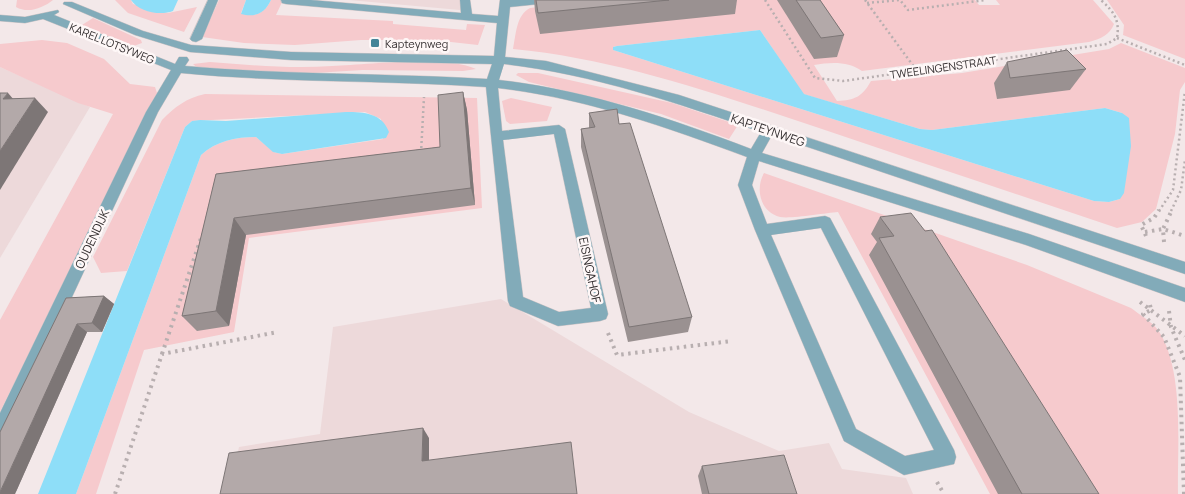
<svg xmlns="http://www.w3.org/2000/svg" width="1185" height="494" font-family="Manrope,sans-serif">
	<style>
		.built { fill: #edd9da }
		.green { fill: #f6cacd; fill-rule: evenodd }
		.water { fill: #8edef8 }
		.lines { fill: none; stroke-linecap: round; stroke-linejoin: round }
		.minor-casing { stroke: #d0c6c7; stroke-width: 1 }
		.path-far1 { stroke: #b8afb0; stroke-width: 2.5; stroke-dasharray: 2 3; stroke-linecap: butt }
		.path { stroke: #b8afb0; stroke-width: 4; stroke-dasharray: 2.5 4.5; stroke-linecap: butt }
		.minor { fill: #82abb9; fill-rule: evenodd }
		.wall { fill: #9a9191 }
		.shaded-wall { fill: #7d7676 }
		.building { fill: #b3a9a9; stroke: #7d7676 }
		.poi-dot { fill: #448498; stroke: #fef7f7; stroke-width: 2 }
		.labels { text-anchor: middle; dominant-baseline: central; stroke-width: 5; stroke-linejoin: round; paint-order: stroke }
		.far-street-label { font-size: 11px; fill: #322d2e; stroke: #fef7f7 }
		.far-poi-label { font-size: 11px; fill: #322d2e; stroke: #fef7f7; text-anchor: start }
		.street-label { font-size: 12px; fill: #322d2e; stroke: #fef7f7 }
	</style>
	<rect width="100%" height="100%" fill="#f3e8e9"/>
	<!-- built -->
	<g class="built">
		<polygon points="349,0 470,0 471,11"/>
		<polygon points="0,67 90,107 0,258"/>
		<polygon points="501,299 689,412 779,451 829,443 842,469 906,478 913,494 229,494 239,447 320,434 333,327"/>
	</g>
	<!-- green -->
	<g class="green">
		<path d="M17 0H53C43 8 28 14 16 7Z"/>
		<polygon points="115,0 131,0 133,4 168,13 197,7 184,32 128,13"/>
		<path d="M219 0H246L241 13C254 18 265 13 271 0H283L276 15 393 21V24L466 30 467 24 485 25 478 45 433 40H361L295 45 244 43 202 37Z"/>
		<path d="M598 0H975L979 5H1000L996 0H1093L1114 24C1110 35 1100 39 1089 42L862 71C848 61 831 62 814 65L837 101C855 100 862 97 871 81L962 73 1109 49 1121 43 1185 68V82L1180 90 1175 134 1156 209 1142 222 1117 228C1017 194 916 161 816 127 716 94 618 59 513 49 516 35 516 15 530 8ZM760 30 803 94 920 129 932 130 1105 108 1122 113 1120 199 1109 202 1094 201 613 50V47L617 46Z"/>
		<polygon points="1107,0 1185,0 1185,59 1123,35 1124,25"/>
		<polygon points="93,18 141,40 142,43 131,47 82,25"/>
		<polygon points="42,40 67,43 104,59 130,84 155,87 158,96 0,412 0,320 113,114 78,103 0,67 0,44"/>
		<path d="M210 62C250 65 292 69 332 66 368 65 444 55 476 69L463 71 363 70 297 74 201 71 193 64Z"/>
		<polygon points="518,73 538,73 672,103 738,125 729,139 661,114 529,82 516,75"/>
		<path d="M205 94 477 98 482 208 249 238 234 332 144 350 96 494H76L201 155C216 141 236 137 256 137L274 152 282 154 383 139 381 119 365 112 192 121 185 127 127 271 101 273 93 257 162 120C175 107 186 98 205 94Z"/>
		<polygon points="511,98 552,107 547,121 510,124 506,121 502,101"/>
		<path d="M764 173 1027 265 1131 308C1140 315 1151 321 1158 330 1185 370 1177 447 1178 494H990L838 212C825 213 791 219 780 217 760 212 755 189 764 173Z"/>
	</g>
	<!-- water -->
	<g class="water">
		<path d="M131 0H178L173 11C160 16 139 12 131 0Z"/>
		<path d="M246 0H271C265 13 255 18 241 14Z"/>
		<polygon points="760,30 804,94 920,129 932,130 1105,108 1122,113 1129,118 1131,146 1124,193 1120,199 1109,202 1094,201 613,50 613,47 617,46"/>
		<path d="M346 112C364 112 382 113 389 132L386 138 282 154 273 152 256 137C236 137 216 141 201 155L76 494H38L185 127 192 121 200 120 226 121Z"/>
	</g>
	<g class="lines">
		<!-- minor casing -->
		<g class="minor-casing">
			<g id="minor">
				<polygon points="208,0 218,0 202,39 196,42 192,41 190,39"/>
				<path d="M281 0H311L461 13 460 0H470L472 14 498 16 500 0H554L549 3 510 7 505 57 546 61 679 95 1185 262V274L772 135 762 153 1029 234 1185 288V302L1026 245 759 161 752 185 767 224 825 216 830 218 954 450 956 457 954 464 904 475 844 441 755 230 738 185 747 157C666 127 585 98 498 88L502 131 559 125 565 129 608 314 606 319 600 321 558 326 510 306 508 301 486 87C384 80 283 83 181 73L158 112 6 439 0 442V413L146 112 171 70 43 19 25 23 0 21V15L25 17 58 10 59 12 54 15 175 64 179 57H187L189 60 185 66C286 75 387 73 487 79L492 64 291 60 190 52 135 35 63 4 64 2H72L143 31 191 45 291 52 494 56 497 23 286 4 282 3ZM504 64C592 74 677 103 761 132L751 149C669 118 586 90 499 80ZM554 134 591 308 559 312 523 297 503 140ZM821 228 934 450 905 456 856 429 771 235Z"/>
			</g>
		</g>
		<!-- path-far1 -->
		<g class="path-far1">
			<path d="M765 0 815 78 843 81 1107 44 1117 38C1120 20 1114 12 1101 0"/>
			<polyline points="865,0 917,71"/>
			<polyline points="867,3 900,0 908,10 986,0"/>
			<polyline points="1117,38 1185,65"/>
			<polyline points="421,153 424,97"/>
			<polyline points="1159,211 1173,190 1185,91"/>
			<polyline points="1171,211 1181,190 1185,160"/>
		</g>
		<!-- path -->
		<g class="path">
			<polyline points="1145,232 1163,229 1185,236"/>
			<polyline points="1146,236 1141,225 1154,218 1159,210"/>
			<polyline points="1164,242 1163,229 1172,210"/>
			<polyline points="1140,302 1185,336"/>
			<polyline points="1150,305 1151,310 1143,314 1164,337 1180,377 1184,494"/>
			<polyline points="1169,311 1171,327 1185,360"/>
			<polyline points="608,333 617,355 732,341"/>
			<polyline points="162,354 201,238"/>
			<polyline points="937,482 944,494"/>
			<polyline points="115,494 162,354 278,332"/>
		</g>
		<!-- minor -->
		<use href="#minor" class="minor"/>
	</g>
	<!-- wall -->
	<g class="wall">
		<polygon points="534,0 737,0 735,14 540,34 535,11"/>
		<polygon points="777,0 820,0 844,35 837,57 814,59"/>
		<polygon points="1007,62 1086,69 1070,90 997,99 994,83"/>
		<polygon points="463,92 467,110 475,205 246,235 229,326 197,331 182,316 216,174 440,147"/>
		<polygon points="589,113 619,124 692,317 688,332 628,342 581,147 581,129 589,128"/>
		<polygon points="880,217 1099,494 998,494 869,255 877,242 871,234"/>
		<polygon points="104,296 114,304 102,332 87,332 15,494 66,298"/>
		<polygon points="702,466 797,494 702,494 698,476"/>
	</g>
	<!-- shaded-wall -->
	<g class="shaded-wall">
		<polygon points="463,92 467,110 475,205 471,188"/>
		<polygon points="8,93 21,108 3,99"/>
		<polygon points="35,98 48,112 0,190 0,151"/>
		<polygon points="234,218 246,235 229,326 216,311"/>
		<polygon points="104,296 114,304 102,332 92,323"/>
		<polygon points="77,324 87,332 15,494 0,494 0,492"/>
		<polygon points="423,428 429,438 429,471 422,461"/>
	</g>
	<!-- building -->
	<g class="building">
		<polygon points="536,0 669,0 538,13"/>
		<polygon points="796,0 820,0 844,35 821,38"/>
		<polygon points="1067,50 1086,69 1010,78 1007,62"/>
		<polygon points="463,92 471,188 234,218 216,311 182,316 216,174 440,147 438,95"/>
		<polygon points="0,93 8,93 3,99 35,98 0,151"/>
		<polygon points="617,109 619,124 630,123 692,317 629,327 581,129 595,127 589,113"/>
		<polygon points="911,213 925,231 932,230 1099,494 1022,494 879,238 894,236 880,217"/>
		<polygon points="104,296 92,323 77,324 0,492 0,432 66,298"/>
		<polygon points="423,428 422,461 571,442 577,494 220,494 229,453"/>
		<polygon points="784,455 797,494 709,494 702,466"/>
	</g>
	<!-- markers -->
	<rect class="poi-dot" x="370" y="38" width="10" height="10" rx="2.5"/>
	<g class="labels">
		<!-- far-street labels -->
		<g class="far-street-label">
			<text transform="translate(112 43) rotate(22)">KAREL LOTSYWEG</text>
			<text transform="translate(943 67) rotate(-8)">TWEELINGENSTRAAT</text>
		</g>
		<!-- far-poi labels -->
		<g class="far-poi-label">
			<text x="385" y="43">Kapteynweg</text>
		</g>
		<!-- street labels -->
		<g class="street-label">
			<text transform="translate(768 130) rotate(19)">KAPTEYNWEG</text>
			<text transform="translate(92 239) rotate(-65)">OUDENDIJK</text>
			<text transform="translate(590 270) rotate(78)">EISINGAHOF</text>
		</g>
	</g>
</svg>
